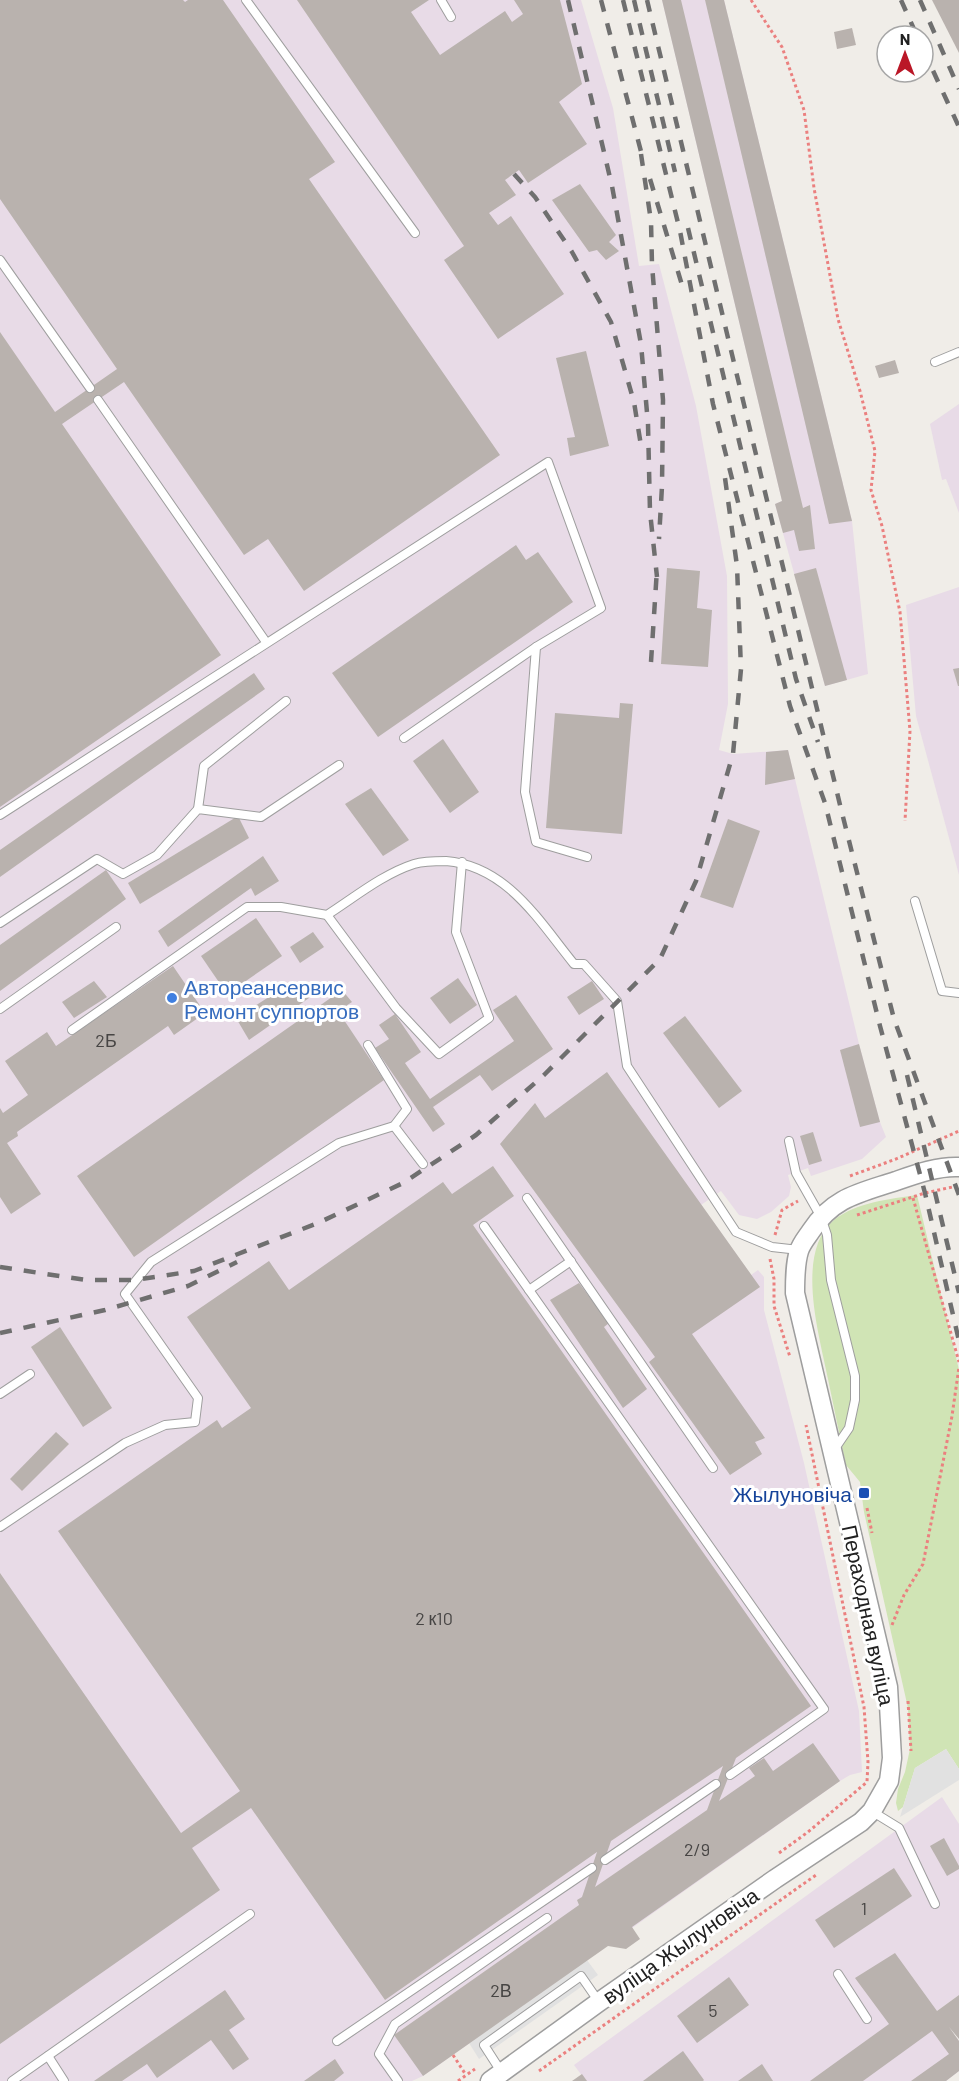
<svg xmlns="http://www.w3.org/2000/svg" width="959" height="2081" font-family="Barlow,sans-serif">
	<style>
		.industrial { fill: #e8dbe7 }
		.grass { fill: #d0e4b5 }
		.parking { fill: #e1e1e1 }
		.building { fill: #b9b2ae; fill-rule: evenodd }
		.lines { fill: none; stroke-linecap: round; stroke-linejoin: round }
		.service-casing { stroke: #9e9e9e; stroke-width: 10 }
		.tertiary-casing { stroke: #9e9e9e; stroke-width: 21 }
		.path { stroke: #eb807f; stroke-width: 3; stroke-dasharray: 3 3; stroke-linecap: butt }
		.service { stroke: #fff; stroke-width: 8 }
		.tertiary { stroke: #fff; stroke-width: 18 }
		.rail { stroke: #6f6f6f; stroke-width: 4.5; stroke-dasharray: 12 12; stroke-linecap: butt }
		.shop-dot { fill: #3f7fe0; stroke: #fff; stroke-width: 2 }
		.transit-dot { fill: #1a4fb4; stroke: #fff; stroke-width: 2 }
		.labels { text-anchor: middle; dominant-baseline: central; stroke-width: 6; stroke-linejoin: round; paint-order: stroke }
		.number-label { font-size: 18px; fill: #474544 }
		.shop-label { font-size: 21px; fill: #366cbe; stroke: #fff; text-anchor: start }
		.transit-label { font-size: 21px; fill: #164399; stroke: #fff; text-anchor: end }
		.street-label { font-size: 21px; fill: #212121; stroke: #fff }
	</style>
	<rect width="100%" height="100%" fill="#f0ede8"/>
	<!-- industrial -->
	<g class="industrial">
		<polygon points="0,0 581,0 613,108 639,266 659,264 696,406 727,576 728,704 719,750 733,754 788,750 859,1044 880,1122 886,1137 862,1159 811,1176 808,1168 788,1175 791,1187 789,1196 771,1212 757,1219 739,1215 721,1191 701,1205 751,1275 758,1270 764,1277 764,1310 804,1463 859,1711 862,1772 850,1775 840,1781 423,2076 412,2081 0,2081"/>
		<polygon points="662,0 724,0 852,521 868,674 825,686 775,504 782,501"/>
		<polygon points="959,404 959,513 946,479 942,480 930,424"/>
		<polygon points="959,587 959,875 916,716 906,605"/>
		<polygon points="942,1797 959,1824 959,1995 937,2011 959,2041 959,2071 946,2081 586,2081 574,2065"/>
	</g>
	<!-- grass -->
	<path class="grass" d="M917 1195 959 1370V1769L946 1749 915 1768 903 1807 898 1811 896 1803 898 1789 905 1772 910 1749 908 1708 864 1512 860 1482 846 1465C840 1437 834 1408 828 1379 820 1337 794 1253 834 1220 857 1202 890 1199 917 1195Z"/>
	<!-- parking -->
	<g class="parking">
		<polygon points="946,1749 959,1769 959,1780 900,1817 915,1768"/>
		<polygon points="587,1960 598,1975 479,2059 469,2043"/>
	</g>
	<!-- building -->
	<g class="building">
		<polygon points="0,0 183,0 185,2 188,0 223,0 335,162 309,179 500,455 304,591 268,539 244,555 124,382 62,424 221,655 0,807 0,332 55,412 117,369 0,199"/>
		<polygon points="297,0 429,0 411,12 440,55 505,11 512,22 523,14 514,0 560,0 582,84 559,102 587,144 528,183 519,170 505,180 516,195 489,213 498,225 511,216 564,294 498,339 444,260 464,246"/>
		<polygon points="662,0 681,0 803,508 810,505 815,549 799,551 794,530 783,533 775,504 782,501"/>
		<polygon points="705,0 724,0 852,521 829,524"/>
		<polygon points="932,0 959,0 959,53"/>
		<polygon points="852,28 856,45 837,49 834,32"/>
		<polygon points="580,184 616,235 609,242 619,251 606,260 597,250 589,252 552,200"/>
		<polygon points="586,351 609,446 570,456 567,438 575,437 556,358"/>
		<polygon points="895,360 899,373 879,378 875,366"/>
		<polygon points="516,545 526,560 538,552 573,602 378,737 332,673"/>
		<polygon points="667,568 700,571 697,608 712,610 708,667 661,664"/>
		<polygon points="816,568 847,680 825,686 794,574"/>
		<polygon points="959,668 959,686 958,686 953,669"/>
		<polygon points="254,673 265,689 0,877 0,850"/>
		<polygon points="620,703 633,704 622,834 546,828 555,713 619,718"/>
		<polygon points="443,739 479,792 450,813 413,761"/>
		<polygon points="788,750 795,779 765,785 766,752"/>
		<polygon points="371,788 409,840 383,856 345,804"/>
		<polygon points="238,816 249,838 140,904 128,883"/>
		<polygon points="728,819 760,831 733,908 700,897"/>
		<polygon points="263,856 279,881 255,896 251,888 168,947 158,931"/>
		<polygon points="106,870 126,899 0,991 0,945"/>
		<polygon points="256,918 282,956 227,994 201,956"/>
		<polygon points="313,932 324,947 300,963 290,947"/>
		<polygon points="173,966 205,1013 174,1035 168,1026 17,1132 18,1136 7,1143 41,1194 11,1214 0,1197 0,1108 3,1113 28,1095 5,1061 47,1032 56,1046"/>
		<polygon points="458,978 477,1005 450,1024 430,998"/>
		<polygon points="94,981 107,997 74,1018 62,1002"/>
		<polygon points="294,981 309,998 249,1040 236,1018"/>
		<polygon points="592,981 604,999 579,1015 567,997"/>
		<polygon points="342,990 352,1002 338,1011 384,1080 134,1257 77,1176"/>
		<polygon points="516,995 553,1049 492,1091 480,1075 433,1107 445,1124 433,1132 375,1048 389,1039 379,1025 395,1014 421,1052 405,1063 430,1099 514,1041 493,1010"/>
		<polygon points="685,1016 742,1091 719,1108 663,1033"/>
		<polygon points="859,1044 880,1122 860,1127 840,1050"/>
		<polygon points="607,1072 760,1287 692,1334 765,1438 755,1442 762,1454 730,1475 649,1362 655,1357 500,1144 535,1103 545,1118"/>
		<polygon points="813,1132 822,1161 809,1165 800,1136"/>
		<path d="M493 1166 514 1196 473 1225 811 1706 736 1758 719 1801 755 1776 749 1768 764 1758 773 1771 813 1743 840 1781 632 1927 640 1939 626 1949 608 1946 423 2076 394 2035 579 1905 577 1900 582 1897 597 1852 385 2000 251 1808 192 1848 220 1890 0 2044V1573L181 1833 240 1791 58 1531 217 1420 222 1428 251 1408 187 1317 269 1261 289 1290 443 1182 452 1194ZM723 1766 707 1810 595 1887 611 1841Z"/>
		<polygon points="579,1283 609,1323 604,1327 647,1389 623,1408 550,1300"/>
		<polygon points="60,1327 112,1408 83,1427 31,1347"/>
		<polygon points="56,1432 69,1444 22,1491 10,1479"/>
		<polygon points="944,1838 959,1866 959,1869 947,1876 930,1846"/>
		<polygon points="894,1868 912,1896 834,1948 815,1920"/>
		<polygon points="895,1953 937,2011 959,1995 959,2039 949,2027 959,2041 959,2071 946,2081 911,2081 949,2054 932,2031 863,2081 810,2081 889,2024 855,1978"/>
		<polygon points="729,1977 749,2005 697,2043 677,2016"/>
		<polygon points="225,1990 245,2019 229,2030 249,2059 233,2070 211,2040 157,2078 147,2064 122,2081 94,2081"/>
		<polygon points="683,2051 704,2080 703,2081 643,2081"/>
		<polygon points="335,2059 344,2073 334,2081 304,2081"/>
		<polygon points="762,2064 773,2081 738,2081"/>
		<polygon points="582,2074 587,2081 572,2081"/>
	</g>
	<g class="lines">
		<!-- service casing -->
		<g class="service-casing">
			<g id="service">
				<polyline points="246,0 415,233"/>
				<polyline points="441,0 451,17"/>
				<polyline points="0,260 90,388"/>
				<polyline points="935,362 959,352"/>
				<polyline points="98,400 266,642"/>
				<polyline points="404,738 536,647"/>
				<polyline points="198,809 204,766 286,701"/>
				<polyline points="0,815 548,462 601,608 536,647 525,792 536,842 587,857"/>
				<polyline points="915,901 942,991 959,993"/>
				<polyline points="327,915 396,1008 439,1054 489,1018 456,932 462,862"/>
				<polyline points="0,923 97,859 123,874 157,855 198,809 261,817 339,765"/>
				<polyline points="0,1009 116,927"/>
				<path d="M72 1030 247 907H281L327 915C355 897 383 874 414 864 424 861 437 861 446 861 507 866 539 921 574 964H584L617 1001 627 1066 736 1232 772 1247 799 1250"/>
				<polyline points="394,1126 423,1164"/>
				<polyline points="789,1141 796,1173 821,1217 827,1235 831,1280 855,1376 855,1400 849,1428 834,1450"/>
				<polyline points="527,1198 713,1468"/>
				<polyline points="484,1226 824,1709 730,1775"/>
				<polyline points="529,1290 571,1261"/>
				<polyline points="0,1394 30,1374"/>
				<polyline points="0,1527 125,1443 165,1425 195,1422 198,1398 125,1294 151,1262 339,1143 394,1126 407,1109 368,1045"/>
				<polyline points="873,1812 899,1828 935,1904"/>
				<polyline points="605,1860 716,1784"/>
				<polyline points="838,1974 867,2019"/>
				<polyline points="337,2041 592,1868"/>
				<polyline points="48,2056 64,2081"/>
				<polyline points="502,2073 484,2045 581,1976 599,2002"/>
				<polyline points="12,2081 250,1914"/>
				<polyline points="398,2081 379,2054 395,2024 547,1918"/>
			</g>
		</g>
		<!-- tertiary casing -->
		<g class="tertiary-casing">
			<path id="tertiary" d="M490 2081 599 2002 775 1879 861 1822 872 1811 889 1781 892 1758 888 1687 795 1293C795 1279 795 1264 799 1251 801 1244 807 1237 811 1231 833 1197 860 1193 896 1181 916 1174 938 1166 959 1167"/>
		</g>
		<!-- path -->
		<g class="path">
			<polyline points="751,0 782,47 804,110 814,188 838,319 860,391 875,451 871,490 882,526 900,612 910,731 905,821"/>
			<polyline points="850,1176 896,1159 959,1131"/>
			<polyline points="913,1198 959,1362"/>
			<polyline points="857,1215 925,1193 957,1186"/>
			<polyline points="775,1235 782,1210 798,1201"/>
			<polyline points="770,1259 774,1279 774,1306 790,1357"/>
			<polyline points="867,1508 872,1533"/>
			<polyline points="892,1625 904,1595 923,1564 952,1416 959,1367"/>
			<polyline points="908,1701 911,1751"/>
			<polyline points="779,1853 808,1832 867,1782 868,1762 864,1707 806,1425"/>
			<polyline points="453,2055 466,2075"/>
			<polyline points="539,2071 816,1875"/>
			<polyline points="458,2081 475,2069"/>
		</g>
		<!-- service -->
		<use href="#service" class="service"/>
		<!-- tertiary -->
		<use href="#tertiary" class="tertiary"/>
		<!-- rail -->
		<g class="rail">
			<polyline points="568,0 612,186 641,344 648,424 650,512 657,577"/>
			<polyline points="601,0 643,159"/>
			<polyline points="623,0 680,231 713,404 790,706 825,803 880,1026 925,1193 959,1341"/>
			<polyline points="634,0 675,172"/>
			<polyline points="647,0 841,809 894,1019 959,1195"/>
			<polyline points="901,0 917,36"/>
			<polyline points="920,0 959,89"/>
			<polyline points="923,49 959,127"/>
			<polyline points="641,154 651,221 652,265 663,400 662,486 659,539"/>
			<polyline points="514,174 535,197 572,252 611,322 634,402 642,452"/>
			<polyline points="650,179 682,285"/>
			<polyline points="688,228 796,679 818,742"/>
			<polyline points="651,662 657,569"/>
			<polyline points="907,1075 959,1293"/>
			<polyline points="0,1267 86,1280 135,1280 194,1271 318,1223 403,1183 476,1135 544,1075 660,959 696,881 733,754 741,669 737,566 725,478"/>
			<polyline points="0,1333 105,1310 188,1286 237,1262"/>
		</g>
	</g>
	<!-- markers -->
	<circle class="shop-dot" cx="172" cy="998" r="6"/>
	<rect class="transit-dot" x="858" y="1487" width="12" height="12" rx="3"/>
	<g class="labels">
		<!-- number labels -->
		<g class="number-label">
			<text x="106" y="1040">2Б</text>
			<text x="434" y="1618">2 к10</text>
			<text x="697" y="1849">2/9</text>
			<text x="864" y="1908">1</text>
			<text x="501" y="1990">2В</text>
			<text x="713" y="2010">5</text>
		</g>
		<!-- shop labels -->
		<g class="shop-label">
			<text x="184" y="986">Автореансервис<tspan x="184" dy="24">Ремонт суппортов</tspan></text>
		</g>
		<!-- transit labels -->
		<g class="transit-label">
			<text x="852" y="1493">Жылуновіча</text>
		</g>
		<!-- street labels -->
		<g class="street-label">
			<text transform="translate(869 1615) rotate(78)">Пераходная вуліца</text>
			<text transform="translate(680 1945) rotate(-35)">вуліца Жылуновіча</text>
		</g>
	</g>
	<!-- north arrow -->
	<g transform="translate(905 54)"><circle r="28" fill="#ffffff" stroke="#a6a6a6" stroke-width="1.5"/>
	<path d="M0-4.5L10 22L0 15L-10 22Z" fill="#ba1727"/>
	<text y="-9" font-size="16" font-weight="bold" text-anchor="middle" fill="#212121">N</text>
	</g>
</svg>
